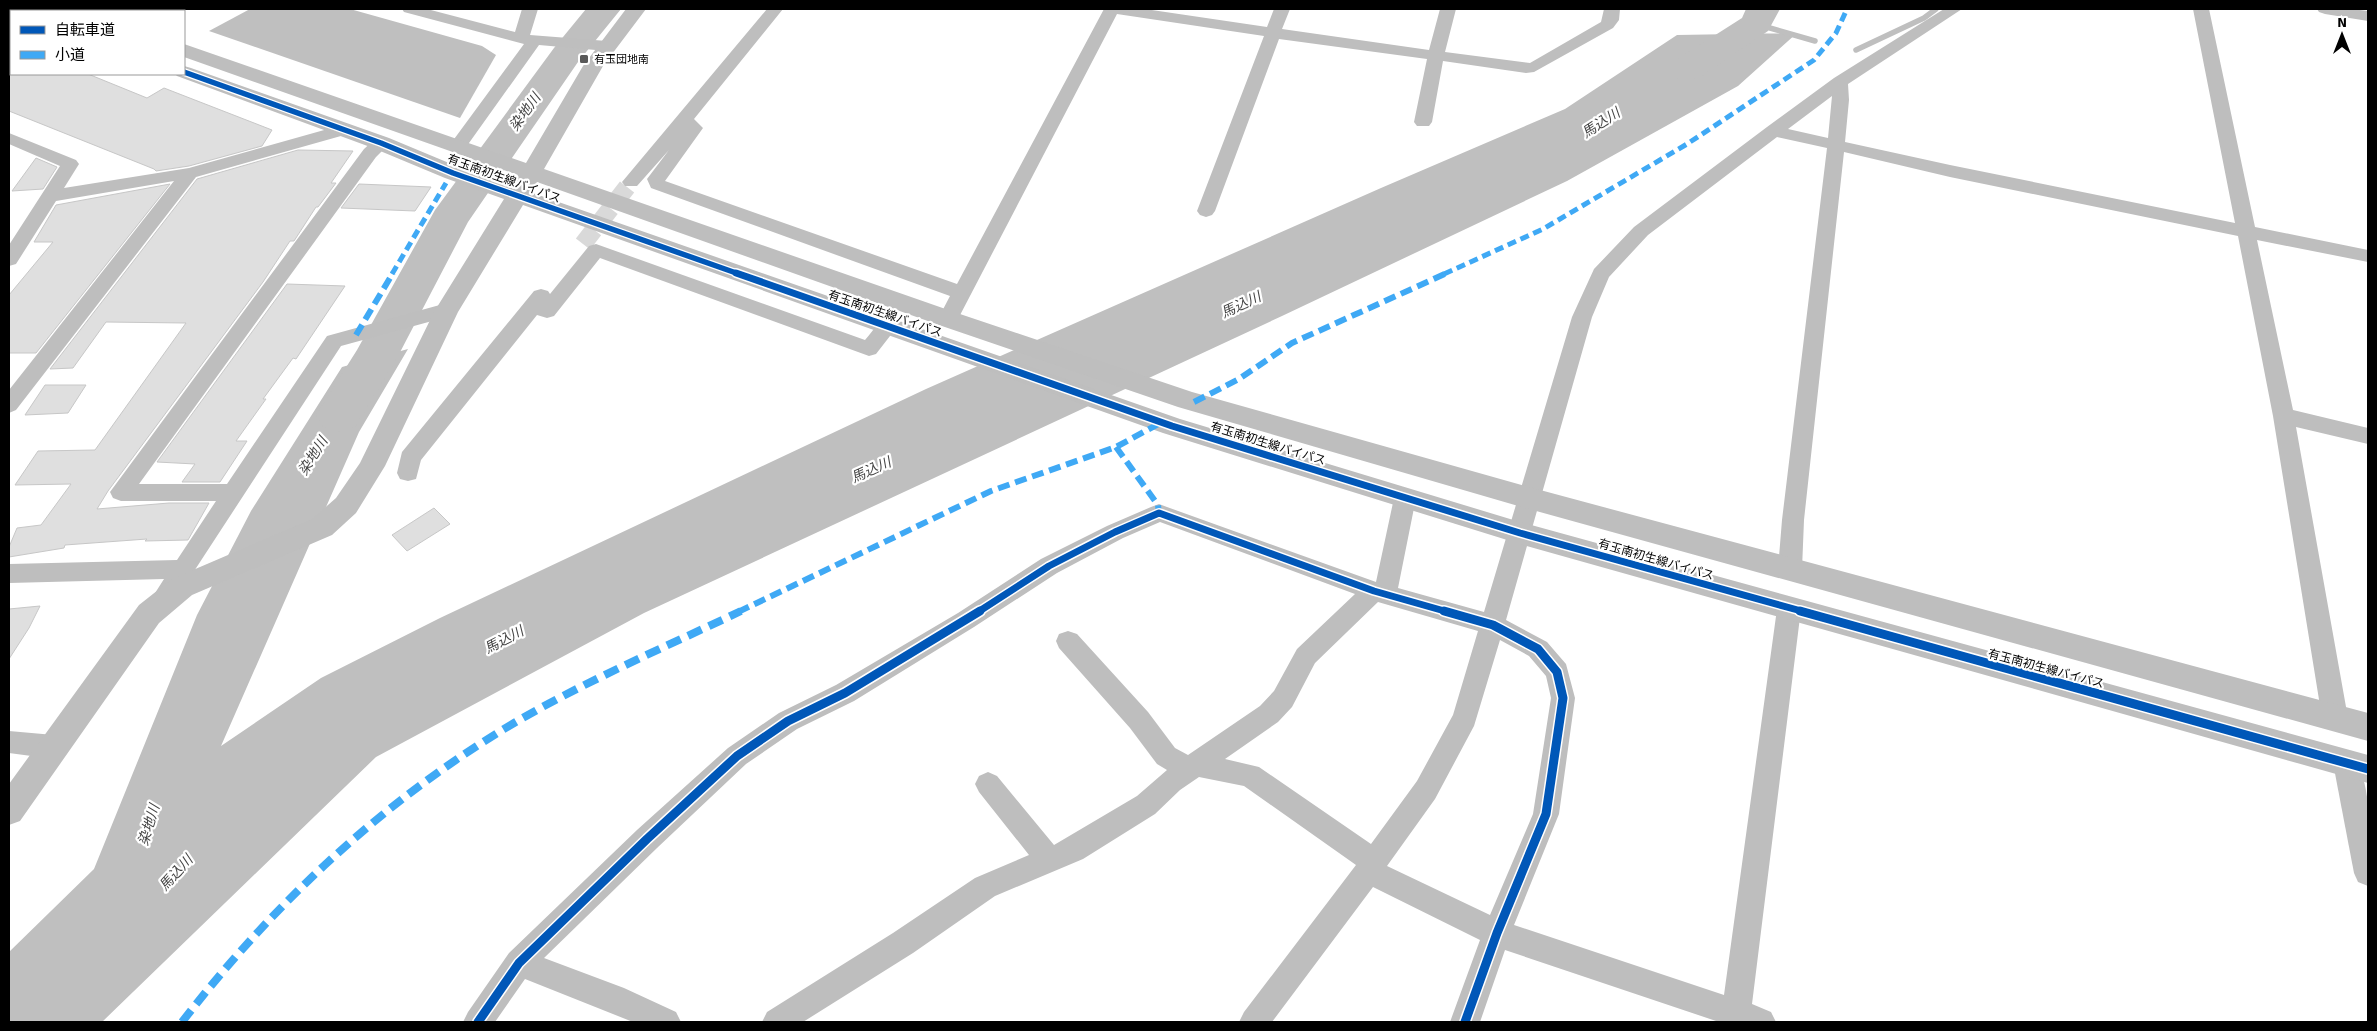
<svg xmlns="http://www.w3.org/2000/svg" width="2377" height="1031" font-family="Signika,'Noto Sans JP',sans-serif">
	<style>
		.water { fill: #bfbfbf }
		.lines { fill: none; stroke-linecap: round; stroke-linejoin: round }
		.stream { stroke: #bfbfbf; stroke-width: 5.5 }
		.river { fill: #bfbfbf; fill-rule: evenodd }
		.building { fill: #dfdfdf; stroke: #c7c7c7 }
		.minor-tunnel { stroke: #d9d9d9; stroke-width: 18; stroke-dasharray: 18 9; stroke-linecap: butt }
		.minor { fill: #bebebe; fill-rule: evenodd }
		.tertiary { fill: #bebebe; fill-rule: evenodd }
		.quiet-far2 { stroke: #3fa9f5; stroke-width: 5; stroke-dasharray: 9 5; stroke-linecap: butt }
		.quiet-far1 { stroke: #3fa9f5; stroke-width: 6; stroke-dasharray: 12 6; stroke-linecap: butt }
		.quiet { stroke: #3fa9f5; stroke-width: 8; stroke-dasharray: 15 8; stroke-linecap: butt }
		.cycleway-far2-casing { stroke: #fff; stroke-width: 8 }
		.cycleway-far1-casing { stroke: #fff; stroke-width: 10 }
		.cycleway-casing { stroke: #fff; stroke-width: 12 }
		.cycleway-far2 { stroke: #0057b8; stroke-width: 5.5 }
		.cycleway-far1 { stroke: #0057b8; stroke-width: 7 }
		.cycleway { stroke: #0057b8; stroke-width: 9 }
		.poi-dot { fill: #595959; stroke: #fff; stroke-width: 2 }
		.labels { text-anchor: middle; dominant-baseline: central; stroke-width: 4.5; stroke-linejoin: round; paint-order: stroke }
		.far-poi-label { font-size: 11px; fill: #000; stroke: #fff; text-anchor: start }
		.street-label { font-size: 12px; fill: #000; stroke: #fff }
		.water-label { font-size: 14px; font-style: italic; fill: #444; stroke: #fff }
	</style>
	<rect width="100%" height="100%" fill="#fff"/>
	<!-- water -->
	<g class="water">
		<polygon points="250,9 350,9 482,46 496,55 460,118 209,31"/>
		<polygon points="1797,33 1738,86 1567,181 1282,316 644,613 376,757 102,1022 9,1022 9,952 94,869 197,615 251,511 342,367 408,349 359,432 221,746 321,678 440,618 926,389 1381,188 1565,109 1677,35"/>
	</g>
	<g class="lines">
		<!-- stream -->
		<g class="stream">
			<polyline points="1756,24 1815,41"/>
			<polyline points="1856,50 1924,18 1936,9"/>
		</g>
		<!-- river -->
		<g class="river">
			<polygon points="586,9 621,9 578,62 468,222 397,358 355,427 339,432 323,427 316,415 357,350 435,210 554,48"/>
			<polygon points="1746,9 1780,9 1768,31 1699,78 1686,81 1673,78 1668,70 1673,62 1742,18"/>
		</g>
	</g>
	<!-- building -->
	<g class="building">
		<polygon points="9,74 88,74 147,98 164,88 272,130 262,146 189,166 156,171 154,169 9,111"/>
		<polygon points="298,150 353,151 331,183 336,183 318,207 316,207 294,241 290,241 263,282 108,491 97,509 169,503 209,503 188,540 145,541 147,539 65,545 64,548 9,557 9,547 17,528 41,525 71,484 15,485 38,451 95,450 186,323 106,322 73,368 50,369 197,179"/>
		<polygon points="36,158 57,167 43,189 12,191"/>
		<polygon points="170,184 36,353 9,353 9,295 53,242 34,242 56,205"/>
		<polygon points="359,184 431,187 415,211 341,208"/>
		<polygon points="287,284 345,286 296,359 293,358 263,399 266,399 236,441 247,441 220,482 182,482 195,464 157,462"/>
		<polygon points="45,385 86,385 68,413 25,415"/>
		<polygon points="434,508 450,524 407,551 392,535"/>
		<polygon points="40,606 29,628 9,659 9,609"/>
	</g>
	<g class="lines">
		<!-- minor-tunnel -->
		<polyline class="minor-tunnel" points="583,244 631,182"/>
		<!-- minor -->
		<g class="minor">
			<polygon points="402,9 427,9 515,32 522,9 538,9 530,35 607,41 613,43 615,46 613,49 607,51 539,45 464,150 452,150 449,146 524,44 404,12"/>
			<polygon points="767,9 783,9 694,119 703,128 665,181 957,284 1104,9 1145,9 1267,27 1274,9 1290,9 1282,29 1429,50 1440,9 1456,9 1445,52 1530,63 1601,22 1604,9 1620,9 1619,20 1613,28 1534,72 1526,73 1443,61 1432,122 1429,126 1417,126 1414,122 1427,59 1279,39 1215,211 1212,215 1206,217 1200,215 1197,211 1264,36 1117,14 958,319 955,324 948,326 941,324 938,319 950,296 651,188 647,179 669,150 637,186 625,186 622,182"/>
			<path d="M1944 9H1962L1848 84 1849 100 1845 142 1950 165 2235 223 2193 9H2209L2255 227 2368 250V262L2257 240 2293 410 2368 428V444L2296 427 2348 718 2344 726 2335 729 2326 726 2322 718 2273 416 2238 236 1950 177 1844 152 1804 520 1802 569 1798 576 1790 578 1782 576 1778 569 1782 520 1827 148 1777 137 1648 235 1609 277 1592 317 1506 620 1547 642 1566 664 1575 698 1559 814 1514 925 1724 995 1777 609 1781 602 1789 599 1797 602 1801 609 1752 1004 1771 1012 1776 1022H1719L1505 950 1480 1022H1450L1480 940 1373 887 1272 1022H1239L1244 1012 1356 865 1244 786 1199 777 1180 790 1155 814 1083 859 995 896 913 953 803 1022H762L767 1012 893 933 975 878 1029 855 979 792 975 784 979 776 988 772 997 776 1054 845 1137 796 1167 770 1157 764 1130 728 1059 648 1056 641 1059 634 1068 631 1077 634 1148 712 1175 748 1188 755 1260 706 1274 691 1297 649 1355 594 1160 522 1123 538 1057 573 974 627 854 701 797 729 746 764 657 848 544 958 624 988 676 1012 681 1022H633L525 979 495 1022H463L468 1012 509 953 637 830 728 748 779 713 836 685 958 613 1041 559 1107 526 1151 507 1159 504 1167 507 1376 582 1394 498 1397 492 1405 489 1413 492 1416 498 1398 588 1484 612 1572 317 1594 269 1634 227 1767 127 1834 78ZM1832 96 1828 138 1788 129ZM1378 602 1478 631 1453 715 1417 781 1371 844 1259 767 1225 759 1278 722 1292 707 1315 663ZM1500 640 1529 656 1546 676 1551 698 1533 814 1490 915 1387 866 1435 799 1474 726Z"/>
			<polygon points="2317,9 2352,9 2368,11 2368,21 2325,14 2319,12"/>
			<polygon points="342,125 348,126 351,130 348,134 196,177 16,410 9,413 9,390 174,181 56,201 16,264 9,266 9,245 60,166 9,144 9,133 76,160 79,164 64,188 189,168"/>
			<polygon points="381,138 387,139 390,143 376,157 139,484 227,484 327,336 447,303 454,305 457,310 454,315 341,346 170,608 162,611 154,608 150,601 164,579 9,583 9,564 177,560 216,501 121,501 113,498 110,492 364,149 375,139"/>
			<path d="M596 244 865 340C874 330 879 318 894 322L897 327 876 354 869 356 600 258 554 316 547 318 537 315 421 460 416 479 408 481 400 479 397 473 402 452 534 291 541 289 548 291 550 294 589 246Z"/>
			<polygon points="9,731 54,735 63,739 67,747 63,755 54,759 9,753"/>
			<path d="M2346 751 2355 755C2373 793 2371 845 2368 886L2358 882 2354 873 2333 763 2337 755Z"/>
		</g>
		<!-- tertiary -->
		<g class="tertiary">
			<polygon points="9,9 28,9 30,11 11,11 11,14 9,14"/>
			<polygon points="56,9 80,9 82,11 57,11"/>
			<polygon points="626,9 646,9 603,66 544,169 957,313 1192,392 1529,487 2368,713 2368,741 1529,509 1178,407 939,325 537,182 530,192 1180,419 1520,522 2368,755 2368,783 1520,544 1163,433 523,205 458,312 385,466 356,513 332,535 192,595 159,623 20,821 9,825 9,784 139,605 172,579 312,519 336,498 360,463 434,312 504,199 445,178 373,148 177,76 175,74 184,74 184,66 191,68 389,138 461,168 512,186 518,175 184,57 184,44 526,163 583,66"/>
		</g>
		<!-- quiet-far2 -->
		<g class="quiet-far2">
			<polyline points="392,274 446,183"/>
			<polyline points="1444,274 1543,229 1687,144 1814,60 1836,33 1847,9"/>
		</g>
		<!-- quiet-far1 -->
		<g class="quiet-far1">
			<polyline points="356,335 393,273"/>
			<polyline points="1194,402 1239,379 1292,343 1447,273"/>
			<polyline points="1116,447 1158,505 1159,513"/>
			<polyline points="738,612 991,491 1116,447 1162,422"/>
		</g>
		<!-- quiet -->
		<path class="quiet" d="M182 1022C273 904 385 799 514 723 586 681 665 647 741 611"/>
		<!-- cycleway-far2 casing -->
		<g class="cycleway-far2-casing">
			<polyline id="cycleway-far2" points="184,72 381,143 453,173 739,274"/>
		</g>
		<!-- cycleway-far1 casing -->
		<g class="cycleway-far1-casing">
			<g id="cycleway-far1">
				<polyline points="736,273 1172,426 1520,533 1805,612"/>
				<polyline points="978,612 1049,566 1115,532 1159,513 1374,591 1448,612"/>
			</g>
		</g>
		<!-- cycleway casing -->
		<g class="cycleway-casing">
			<g id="cycleway">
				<polyline points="1444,611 1493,625 1538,649 1557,672 1563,698 1546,814 1497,933 1465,1022"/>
				<polyline points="1800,611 2368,769"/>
				<polyline points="478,1022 519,963 647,839 737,756 788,721 845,693 980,611"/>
			</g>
		</g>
		<!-- cycleway-far2 -->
		<use href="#cycleway-far2" class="cycleway-far2"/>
		<!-- cycleway-far1 -->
		<use href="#cycleway-far1" class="cycleway-far1"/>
		<!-- cycleway -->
		<use href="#cycleway" class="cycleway"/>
	</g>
	<!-- markers -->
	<rect class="poi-dot" x="579" y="54" width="10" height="10" rx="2.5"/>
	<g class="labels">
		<!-- far-poi labels -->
		<g class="far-poi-label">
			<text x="594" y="59">有玉団地南</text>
		</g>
		<!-- street labels -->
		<g class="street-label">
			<text transform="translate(504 179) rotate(20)">有玉南初生線バイパス</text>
			<text transform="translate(885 314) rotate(19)">有玉南初生線バイパス</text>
			<text transform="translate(1268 444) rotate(17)">有玉南初生線バイパス</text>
			<text transform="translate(1656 560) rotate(16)">有玉南初生線バイパス</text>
			<text transform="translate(2046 669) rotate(15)">有玉南初生線バイパス</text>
		</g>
		<!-- water labels -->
		<g class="water-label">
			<text transform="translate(525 112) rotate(-54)">染地川</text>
			<text transform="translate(1601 123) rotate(-33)">馬込川</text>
			<text transform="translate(1241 305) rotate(-25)">馬込川</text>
			<text transform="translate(313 456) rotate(-58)">染地川</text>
			<text transform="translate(871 470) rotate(-24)">馬込川</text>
			<text transform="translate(504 640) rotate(-28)">馬込川</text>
			<text transform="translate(149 825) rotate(-73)">染地川</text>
			<text transform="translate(176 873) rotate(-48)">馬込川</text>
		</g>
	</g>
	<!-- border -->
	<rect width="2377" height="1031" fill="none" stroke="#000000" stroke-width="20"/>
	<!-- legend -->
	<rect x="10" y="10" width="175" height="65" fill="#ffffff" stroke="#999999"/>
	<rect x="20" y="26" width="25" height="8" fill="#0057b8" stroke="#999999"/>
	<text x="55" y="35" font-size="15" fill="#000000">自転車道</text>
	<rect x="20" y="51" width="25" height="8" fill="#3fa9f5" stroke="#999999"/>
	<text x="55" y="60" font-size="15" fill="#000000">小道</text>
	<!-- north arrow -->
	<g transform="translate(2342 35)" stroke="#ffffff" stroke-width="4" paint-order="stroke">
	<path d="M0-4L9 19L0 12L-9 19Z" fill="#000000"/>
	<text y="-8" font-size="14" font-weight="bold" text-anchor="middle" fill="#000000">N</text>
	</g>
</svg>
